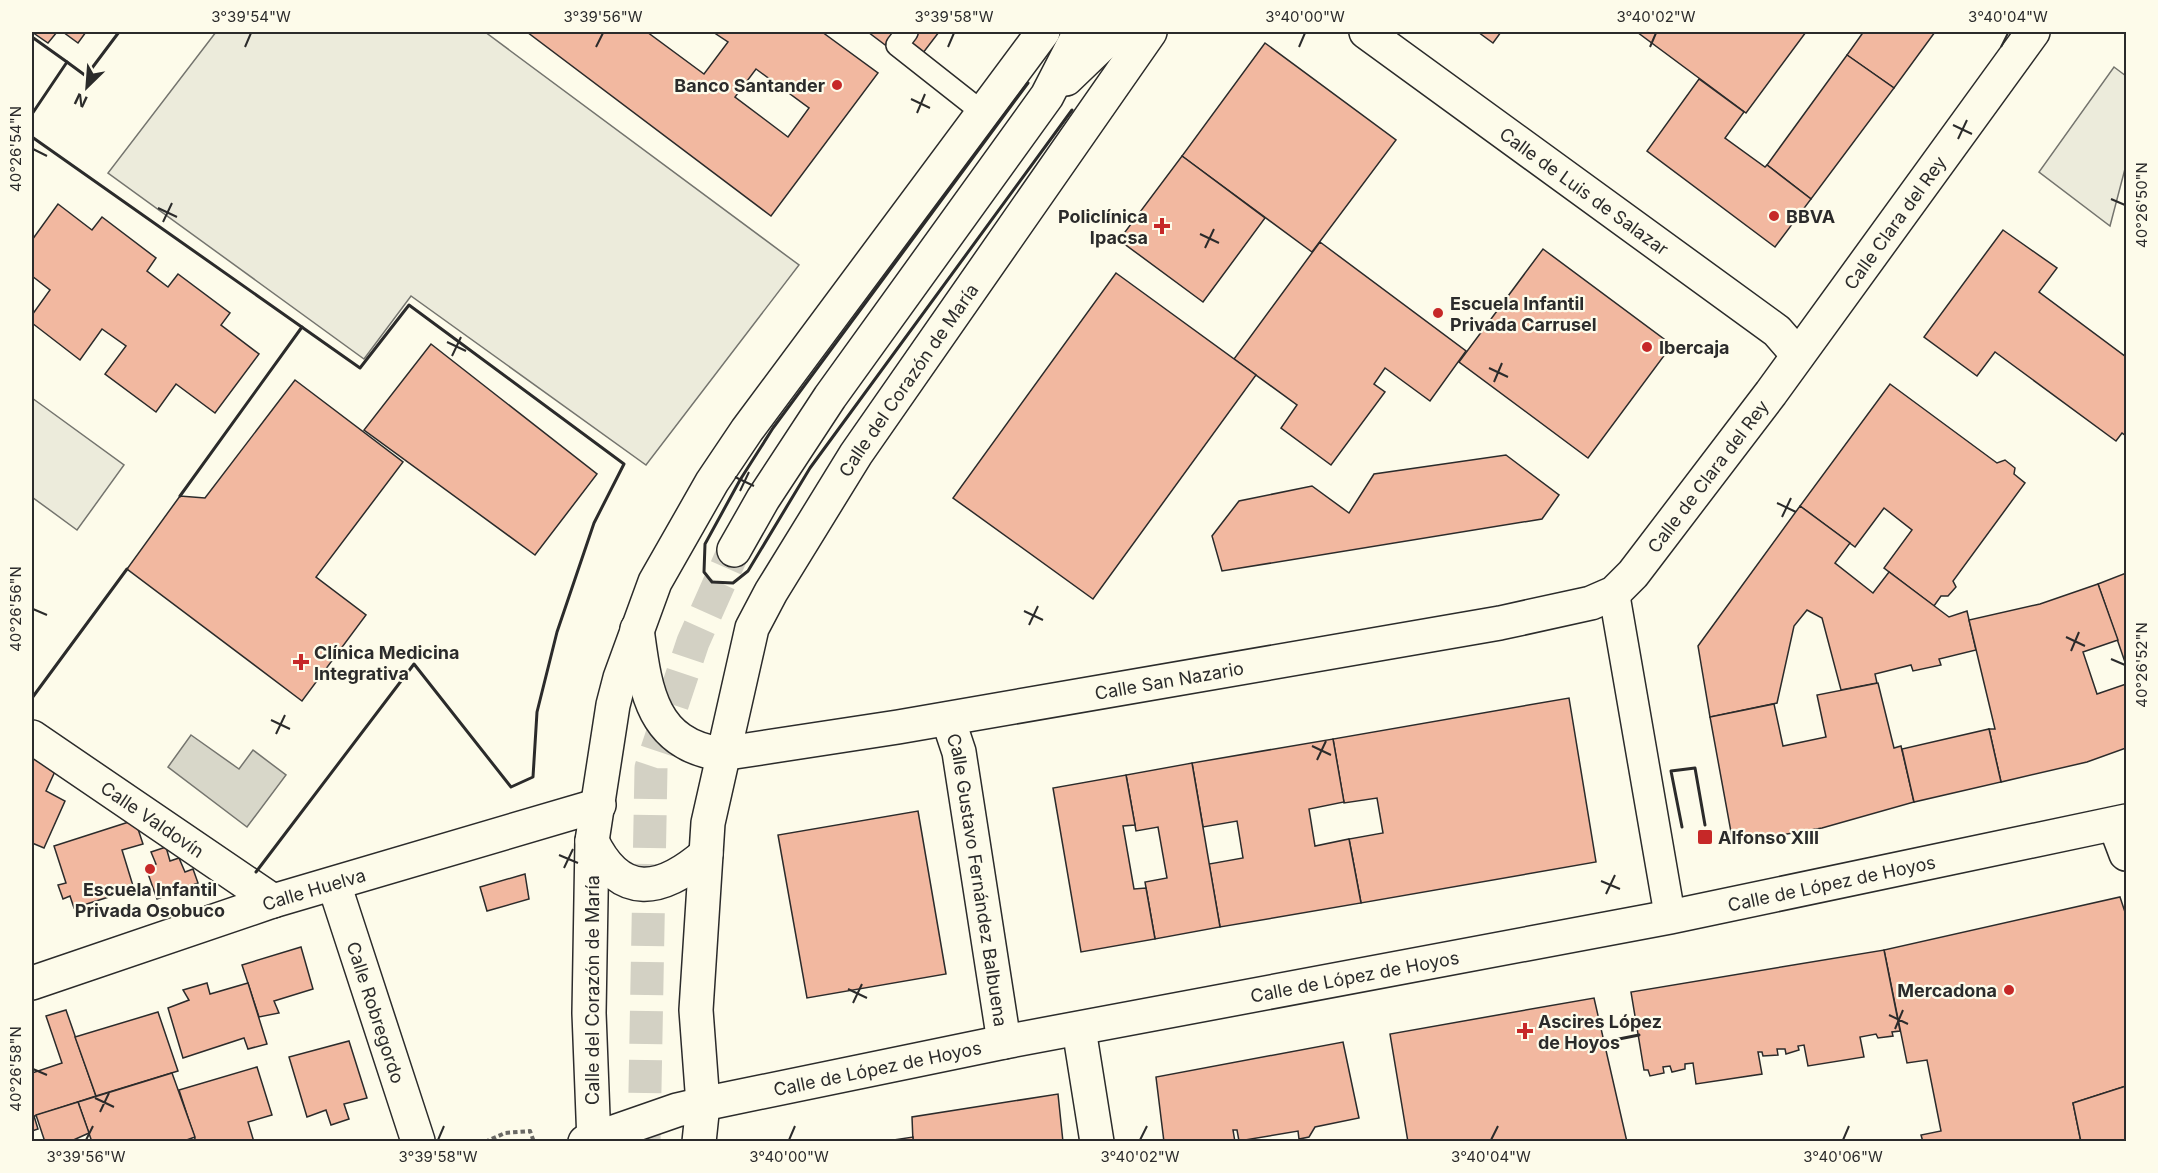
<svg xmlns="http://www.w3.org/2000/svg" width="2158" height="1173" font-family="Inter,sans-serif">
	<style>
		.green { fill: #ecebdb; stroke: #74746e; stroke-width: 1.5 }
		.water { fill: #d8d7c9; stroke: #74746e; stroke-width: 1.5 }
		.building { fill: #f2b8a0; stroke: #2b2b2b; stroke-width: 1.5; fill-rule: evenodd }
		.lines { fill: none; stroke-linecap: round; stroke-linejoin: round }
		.tertiary-tunnel { stroke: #d3d1c4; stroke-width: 33; stroke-dasharray: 33 16; stroke-linecap: butt }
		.service-casing { stroke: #2b2b2b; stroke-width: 24 }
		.pedestrian-casing { stroke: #2b2b2b; stroke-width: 33 }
		.minor-casing { stroke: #2b2b2b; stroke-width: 36 }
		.tertiary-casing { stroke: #2b2b2b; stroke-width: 36 }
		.path { stroke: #6a6964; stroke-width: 4; stroke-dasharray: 4.5 3; stroke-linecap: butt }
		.service { stroke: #fdfbea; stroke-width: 21 }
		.pedestrian { stroke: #fdfbea; stroke-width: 30 }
		.minor { stroke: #fdfbea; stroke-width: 33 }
		.tertiary { stroke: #fdfbea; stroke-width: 33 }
		.wall { stroke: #2b2b2b; stroke-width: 3 }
		.ticks { fill: none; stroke: #2b2b2b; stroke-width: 2 }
		.poi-dot { fill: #c62828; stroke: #fdfbea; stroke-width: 2 }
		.labels { text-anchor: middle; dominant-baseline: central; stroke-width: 4.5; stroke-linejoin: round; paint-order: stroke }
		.poi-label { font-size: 18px; font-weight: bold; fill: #2b2b2b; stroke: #fdfbea; text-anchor: start }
		.street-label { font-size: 18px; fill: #2b2b2b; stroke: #fdfbea }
		.neatline { fill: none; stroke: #2b2b2b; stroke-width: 2 }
		.ticks-label { font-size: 15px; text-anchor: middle; fill: #2b2b2b }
	</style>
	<rect width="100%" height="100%" fill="#fdfbea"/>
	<!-- green -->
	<g class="green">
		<polygon points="216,32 485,32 799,265 646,465 411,296 364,359 108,173"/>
		<polygon points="2114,67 2126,76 2126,165 2110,226 2039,172"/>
		<polygon points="32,398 124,465 77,530 32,497"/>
	</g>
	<!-- water -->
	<polygon class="water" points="191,735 239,769 253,750 286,775 247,827 168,767"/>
	<!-- building -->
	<g class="building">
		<polygon points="32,32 57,32 48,43"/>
		<polygon points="63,32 86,32 78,43"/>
		<path d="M527 32H647L704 74 728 42 713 32H822L878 73 771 216ZM756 69 809 108 788 137 735 97Z"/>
		<polygon points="868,32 939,32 913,66"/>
		<polygon points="1478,32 1501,32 1493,43"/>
		<polygon points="1637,32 1806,32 1746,113"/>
		<polygon points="1858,32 1935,32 1894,88 1847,55 1862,34"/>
		<polygon points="1265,43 1396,140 1312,252 1182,156"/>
		<polygon points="1847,55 1894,88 1811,199 1767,165"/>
		<polygon points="1699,79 1744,112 1725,138 1765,167 1767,165 1811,199 1775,247 1647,151"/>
		<polygon points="1182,156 1265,218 1203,302 1119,240"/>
		<polygon points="58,204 92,230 102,217 156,258 147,271 168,287 178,274 230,313 221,325 259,354 215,413 176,384 156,412 105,374 126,346 102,329 80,360 32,323 32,315 50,290 32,276 32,240"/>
		<polygon points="2003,230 2057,268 2039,292 2126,357 2126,436 2122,433 2116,441 1995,352 1977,376 1924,337"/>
		<polygon points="1320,242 1466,351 1430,401 1385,368 1374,384 1385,392 1331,465 1281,428 1297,405 1234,359"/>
		<polygon points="1543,249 1672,345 1588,458 1459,362"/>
		<polygon points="1116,273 1256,375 1093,599 953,498"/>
		<polygon points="431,344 597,474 535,555 364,430"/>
		<polygon points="295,380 403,462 316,577 366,615 302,701 127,569 180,496 205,498"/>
		<polygon points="1890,384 1997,463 2005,460 2015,468 2014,474 2025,483 1953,581 1956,587 1948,596 1941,596 1934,606 1884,568 1912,530 1884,508 1855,547 1800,506"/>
		<polygon points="1506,455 1559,495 1542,519 1222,571 1212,536 1239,501 1312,486 1349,513 1374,474"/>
		<polygon points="1800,506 1850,543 1835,563 1873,593 1889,572 1949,617 1967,611 1976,650 1939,659 1941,665 1913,671 1911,665 1875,674 1877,683 1841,690 1822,618 1807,610 1794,626 1777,703 1710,717 1698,646"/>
		<polygon points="2126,573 2126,665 2098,584"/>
		<polygon points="2098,584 2118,640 2083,652 2097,694 2126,684 2126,748 2087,762 2001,782 1989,729 1995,729 1969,620 2040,604"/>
		<polygon points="1878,683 1894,748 1901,746 1914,802 1822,828 1733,843 1710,717 1774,704 1783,746 1826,737 1817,695"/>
		<polygon points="1569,698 1596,862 1361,903 1349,839 1383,833 1377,798 1344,803 1333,739"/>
		<polygon points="1989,729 2001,782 1914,802 1902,749"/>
		<polygon points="1333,739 1344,802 1309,809 1315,846 1349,839 1361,903 1220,927 1209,864 1243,858 1237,821 1203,827 1192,763"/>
		<polygon points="32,750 57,767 46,791 65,801 44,848 32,843"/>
		<polygon points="1192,763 1220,927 1155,939 1145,882 1167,878 1158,827 1136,831 1126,775"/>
		<polygon points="1126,775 1135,825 1123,826 1134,889 1146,888 1155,939 1081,952 1053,788"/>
		<polygon points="918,811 946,974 807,998 778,835"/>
		<polygon points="135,820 143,844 122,850 134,889 74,908 70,896 63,899 58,885 66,883 54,846"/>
		<polygon points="166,847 170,861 179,858 185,872 193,869 198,883 157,899 146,868 156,864 151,852"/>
		<polygon points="525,874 529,899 487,911 480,887"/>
		<polygon points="2120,897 2126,915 2126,1086 2073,1103 2081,1142 1923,1142 1921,1135 1941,1131 1927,1060 1907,1063 1884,950"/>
		<polygon points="301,947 313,989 274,1001 279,1013 259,1017 242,965"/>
		<polygon points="1884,950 1900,1031 1892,1032 1893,1036 1878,1038 1876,1034 1860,1037 1864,1057 1808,1066 1804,1045 1798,1046 1799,1050 1786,1054 1785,1049 1777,1049 1778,1055 1763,1056 1762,1052 1758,1052 1762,1074 1696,1084 1693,1063 1685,1064 1685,1069 1672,1072 1670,1066 1663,1067 1664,1073 1650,1076 1648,1070 1644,1070 1631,992"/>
		<polygon points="207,983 210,994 248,983 267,1044 248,1049 244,1038 183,1058 168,1008 189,1000 183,990"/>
		<polygon points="1594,998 1627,1142 1408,1142 1390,1034"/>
		<polygon points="66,1010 96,1096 32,1117 32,1073 62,1063 46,1016"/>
		<polygon points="158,1012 178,1071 96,1096 75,1037"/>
		<polygon points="349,1041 367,1098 344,1104 349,1119 331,1125 326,1110 307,1117 289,1057"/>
		<polygon points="1343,1042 1359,1118 1315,1127 1309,1137 1299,1139 1298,1131 1239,1141 1237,1130 1233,1130 1235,1142 1164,1142 1156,1077"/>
		<polygon points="257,1067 272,1115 248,1122 254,1142 196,1142 179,1090"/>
		<polygon points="172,1073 195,1137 181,1142 92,1142 78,1102"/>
		<polygon points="2126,1086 2126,1142 2081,1142 2073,1103"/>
		<polygon points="1058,1094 1063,1142 913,1142 912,1117"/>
		<polygon points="78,1102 89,1133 69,1142 45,1142 36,1115"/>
		<polygon points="34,1116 38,1129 32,1131 32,1117"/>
		<polygon points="913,1137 913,1142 880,1142"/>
	</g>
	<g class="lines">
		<!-- tertiary-tunnel -->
		<polyline class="tertiary-tunnel" points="644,1142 651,768 693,642 734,550"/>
		<!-- service casing -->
		<g class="service-casing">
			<polyline id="service" points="907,32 897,45 982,112"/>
		</g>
		<!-- pedestrian casing -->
		<g class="pedestrian-casing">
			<polyline id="pedestrian" points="1614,593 1670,917"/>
		</g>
		<!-- minor casing -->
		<g class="minor-casing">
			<g id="minor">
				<path id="s1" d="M1366 32 1777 331 1798 355"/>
				<path id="s2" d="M637 629C645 687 650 744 721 754L898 727 1500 623 1591 603 1614 593 1633 574 1771 393 2033 32"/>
				<path id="s3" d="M948 719 959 752 1004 1042"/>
				<path id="s4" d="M32 737 273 901"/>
				<polyline points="2115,825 2126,854"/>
				<path d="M592 841C621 901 662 892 706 854"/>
				<path id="s5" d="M334 884 418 1141"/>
				<path id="s6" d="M32 983 273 901 599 805"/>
				<polyline points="1079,1029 1097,1142"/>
				<polyline points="585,1142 677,1110 703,1104"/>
				<polyline points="594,1142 589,1013 592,841 613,705 620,678 655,582 712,482 747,430 1043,32"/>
				<path id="s7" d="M699 1142 703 1104 696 1010 708 823 752 628 771 592 856 454 1150 32"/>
			</g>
		</g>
		<!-- tertiary casing -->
		<g class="tertiary-casing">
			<g id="tertiary">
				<polyline points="1066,79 1115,32"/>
				<polyline points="734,550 763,499 830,397 1047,96 1080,32"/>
				<path id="s8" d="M703 1104 1004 1042 1670 917 2126 821"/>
			</g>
		</g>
		<!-- path -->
		<polyline class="path" points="485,1142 505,1133 530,1131 534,1142"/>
		<!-- service -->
		<use href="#service" class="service"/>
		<!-- pedestrian -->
		<use href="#pedestrian" class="pedestrian"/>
		<!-- minor -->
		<use href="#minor" class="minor"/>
		<!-- tertiary -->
		<use href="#tertiary" class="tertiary"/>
		<!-- wall -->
		<g class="wall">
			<polyline points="32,37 67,62"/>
			<polyline points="1028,83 773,428 740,480 705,544 704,572 712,582 733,583 748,571 810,468 1072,110"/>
			<polyline points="32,114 67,62 86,76 119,32"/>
			<polyline points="32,137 360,368 409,305 624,464 594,523 557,632 537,712 533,777 511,787 414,664 256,872"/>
			<polyline points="180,496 302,327"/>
			<polyline points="32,698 127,569"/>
			<polyline points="1682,827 1671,771 1695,768 1705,825"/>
			<polyline points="1604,1042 1639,1035"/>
		</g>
	</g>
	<!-- ticks -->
	<path class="ticks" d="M245 47 251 33M596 47 603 33M948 47 954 33M1299 47 1305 33M1650 47 1656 33M2001 47 2008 33M911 99 930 108M917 113 925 94M1953 125 1972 134M1958 139 1967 120M33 149 47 156M2111 199 2125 205M158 208 177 217M163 222 172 203M1200 234 1219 243M1205 248 1214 229M447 342 466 351M452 356 461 337M1489 368 1508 377M1494 382 1502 363M735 477 754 486M740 491 749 472M1777 503 1796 512M1782 517 1791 498M33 609 47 615M1024 611 1043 620M1029 625 1038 606M2066 637 2085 646M2071 651 2079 632M2111 659 2125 665M271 720 290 729M276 734 285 715M1312 746 1331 755M1317 760 1326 741M559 855 578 863M564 868 573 849M1601 881 1620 889M1606 894 1615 875M848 989 867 998M853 1003 862 984M1889 1015 1908 1024M1895 1029 1903 1010M33 1069 47 1075M95 1098 114 1107M100 1112 109 1093M86 1140 93 1126M438 1140 444 1126M789 1140 795 1126M1140 1140 1147 1126M1491 1140 1498 1126M1843 1140 1849 1126"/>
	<!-- markers -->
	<g class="poi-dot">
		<circle cx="837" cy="85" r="6"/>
		<circle cx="1774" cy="216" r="6"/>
		<path d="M1159 217h6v6h6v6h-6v6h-6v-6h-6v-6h6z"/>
		<circle cx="1438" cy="313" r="6"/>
		<circle cx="1647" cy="347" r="6"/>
		<path d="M298 653h6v6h6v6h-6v6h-6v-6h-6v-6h6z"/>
		<rect x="1697" y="829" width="16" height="16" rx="3"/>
		<circle cx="150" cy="869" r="6"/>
		<circle cx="2009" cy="990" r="6"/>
		<path d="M1522 1022h6v6h6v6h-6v6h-6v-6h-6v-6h6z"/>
	</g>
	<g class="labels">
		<!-- poi labels -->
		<g class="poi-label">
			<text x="825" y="85" text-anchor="end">Banco Santander</text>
			<text x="1148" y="216" text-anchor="end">Policlínica<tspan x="1148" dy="21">Ipacsa</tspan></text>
			<text x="1786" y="216">BBVA</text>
			<text x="1450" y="303">Escuela Infantil<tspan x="1450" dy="21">Privada Carrusel</tspan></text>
			<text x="1659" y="347">Ibercaja</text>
			<text x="314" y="652">Clínica Medicina<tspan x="314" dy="21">Integrativa</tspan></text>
			<text x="1718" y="837">Alfonso XIII</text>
			<text x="150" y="889" text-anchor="middle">Escuela Infantil<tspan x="150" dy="21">Privada Osobuco</tspan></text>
			<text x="1997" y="990" text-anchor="end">Mercadona</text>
			<text x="1538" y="1021">Ascires López<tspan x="1538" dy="21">de Hoyos</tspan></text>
		</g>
		<!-- street labels -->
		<g class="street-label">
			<text stroke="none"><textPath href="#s1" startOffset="270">Calle de Luis de Salazar</textPath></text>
			<text stroke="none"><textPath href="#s2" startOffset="1539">Calle Clara del Rey</textPath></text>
			<text stroke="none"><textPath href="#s7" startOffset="813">Calle del Corazón de María</textPath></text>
			<text stroke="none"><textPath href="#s2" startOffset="1224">Calle de Clara del Rey</textPath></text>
			<text stroke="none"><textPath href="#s2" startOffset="620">Calle San Nazario</textPath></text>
			<text stroke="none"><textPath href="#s4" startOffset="146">Calle Valdovín</textPath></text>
			<text stroke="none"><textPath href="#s3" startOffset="164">Calle Gustavo Fernández Balbuena</textPath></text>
			<text stroke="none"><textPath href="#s8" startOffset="1150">Calle de López de Hoyos</textPath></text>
			<text stroke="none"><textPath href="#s6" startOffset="297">Calle Huelva</textPath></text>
			<text stroke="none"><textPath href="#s8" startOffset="664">Calle de López de Hoyos</textPath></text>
			<text transform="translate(592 990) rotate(-90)">Calle del Corazón de María</text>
			<text stroke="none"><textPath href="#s5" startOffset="135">Calle Robregordo</textPath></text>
			<text stroke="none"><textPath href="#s8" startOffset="178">Calle de López de Hoyos</textPath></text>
		</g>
	</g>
	<!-- border -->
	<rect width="2158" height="1173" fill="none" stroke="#fdfbea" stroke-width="66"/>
	<!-- north arrow -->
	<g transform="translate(87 87) rotate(205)" stroke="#fdfbea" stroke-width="4.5" paint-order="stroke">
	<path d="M0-4.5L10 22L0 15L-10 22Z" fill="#2b2b2b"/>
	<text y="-9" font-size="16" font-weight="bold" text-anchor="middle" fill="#2b2b2b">N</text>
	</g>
	<rect x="33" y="33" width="2092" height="1107" class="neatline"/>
	<g class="ticks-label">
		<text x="251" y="22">3°39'54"W</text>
		<text x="603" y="22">3°39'56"W</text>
		<text x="954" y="22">3°39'58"W</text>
		<text x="1305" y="22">3°40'00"W</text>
		<text x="1656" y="22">3°40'02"W</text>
		<text x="2008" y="22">3°40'04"W</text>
		<text transform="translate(16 149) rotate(-90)" y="5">40°26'54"N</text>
		<text transform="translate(2142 205) rotate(-90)" y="5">40°26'50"N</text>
		<text transform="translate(16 609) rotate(-90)" y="5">40°26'56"N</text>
		<text transform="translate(2142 665) rotate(-90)" y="5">40°26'52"N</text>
		<text transform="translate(16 1069) rotate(-90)" y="5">40°26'58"N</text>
		<text x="86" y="1162">3°39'56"W</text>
		<text x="438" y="1162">3°39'58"W</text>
		<text x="789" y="1162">3°40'00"W</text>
		<text x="1140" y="1162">3°40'02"W</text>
		<text x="1491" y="1162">3°40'04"W</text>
		<text x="1843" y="1162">3°40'06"W</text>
	</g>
</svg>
